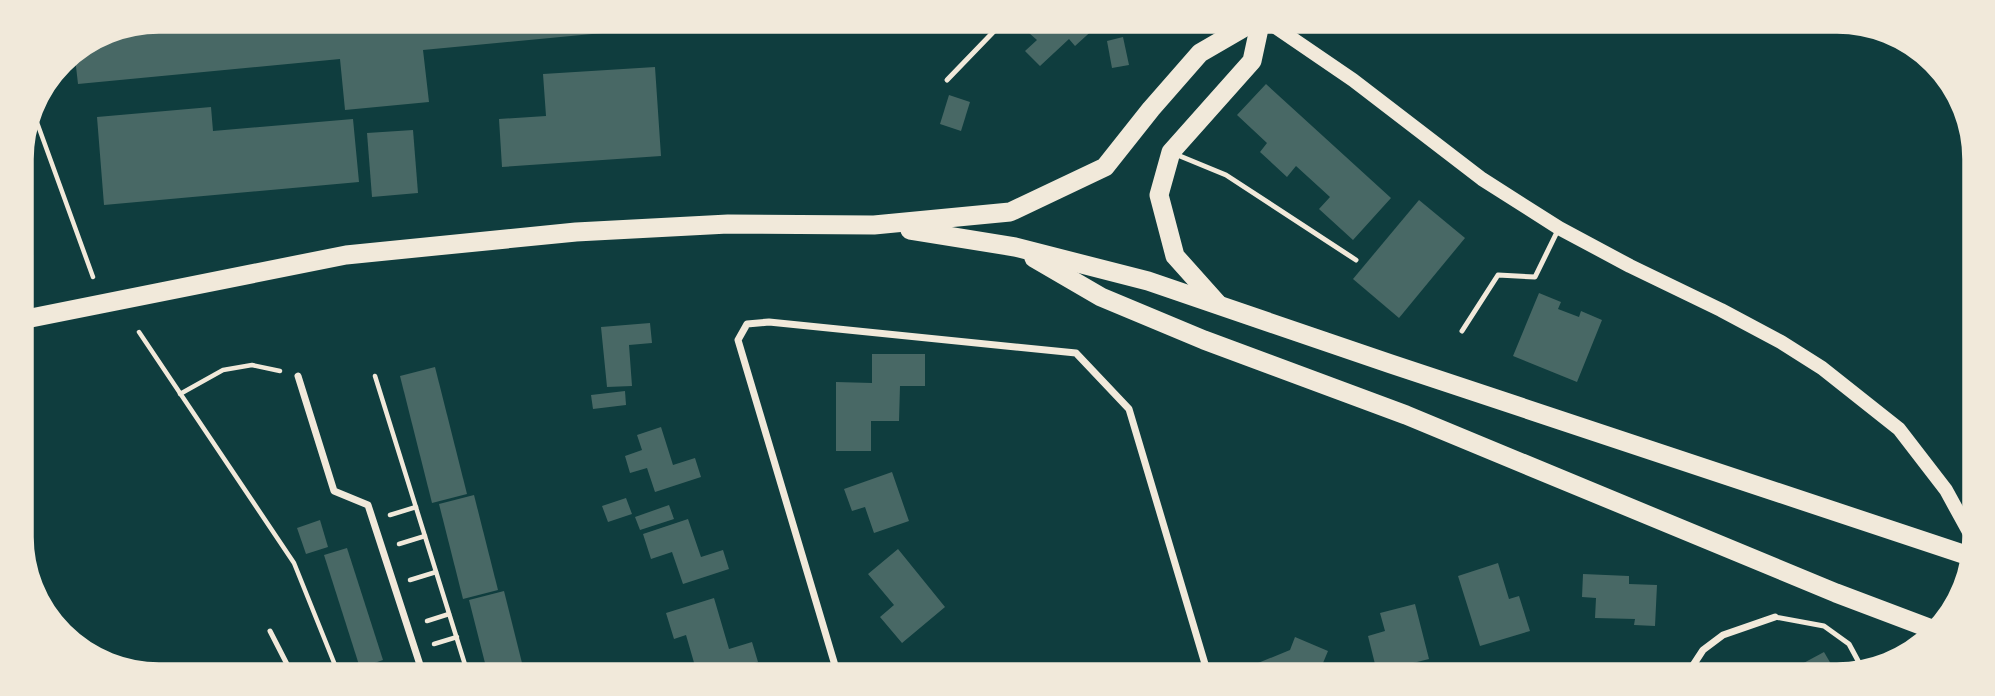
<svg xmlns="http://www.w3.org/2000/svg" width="1995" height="696" font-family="'PT Sans Narrow',sans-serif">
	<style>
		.building { fill: #486865 }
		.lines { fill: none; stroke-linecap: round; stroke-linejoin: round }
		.path { stroke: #f1e9da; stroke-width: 4.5 }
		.service { stroke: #f1e9da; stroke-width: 5 }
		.minor { stroke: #f1e9da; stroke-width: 7 }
		.secondary { stroke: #f1e9da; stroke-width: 14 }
		.trunk { stroke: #f1e9da; stroke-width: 19 }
		.rim { fill: none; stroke: #f1e9da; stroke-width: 3.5 }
	</style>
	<rect width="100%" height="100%" fill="#0f3d3e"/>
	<!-- building -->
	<g class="building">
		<polygon points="158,19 612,21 613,32 423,50 429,102 345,110 340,59 78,84 74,49 105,30"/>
		<polygon points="1040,23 1094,23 1097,26 1075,46 1069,39 1040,66 1025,51 1037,40 1029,33"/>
		<polygon points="1123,37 1129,65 1112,68 1107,41"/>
		<polygon points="655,67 661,156 502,167 499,119 546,116 543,74"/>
		<polygon points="1266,84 1391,198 1353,240 1319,209 1330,197 1296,166 1287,177 1260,152 1267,143 1237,115"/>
		<polygon points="949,95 970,102 961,131 940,124"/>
		<polygon points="211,107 213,131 353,119 359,182 104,205 97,117"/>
		<polygon points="413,130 418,193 372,197 367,133"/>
		<polygon points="1419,200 1465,238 1399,318 1353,279"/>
		<polygon points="1539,293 1561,302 1558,309 1579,317 1581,311 1602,320 1577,382 1513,356"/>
		<polygon points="650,323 652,343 629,345 632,386 607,387 601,327"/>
		<polygon points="872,354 925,354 925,386 900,386 899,421 871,421 871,451 836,451 836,382 872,383"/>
		<polygon points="435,367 467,494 432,503 400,376"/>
		<polygon points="625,391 626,405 593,409 591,395"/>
		<polygon points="661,427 673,465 695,458 701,477 655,492 647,468 630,473 625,456 642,450 637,435"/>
		<polygon points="892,472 909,521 874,533 865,507 852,511 844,489"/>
		<polygon points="474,495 498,590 463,599 439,504"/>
		<polygon points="626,498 632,514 608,522 602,506"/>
		<polygon points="669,505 674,519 640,530 635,517"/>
		<polygon points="688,519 701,557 723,550 729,569 683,584 672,552 651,559 643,534"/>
		<polygon points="320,520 328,547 306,554 297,528"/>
		<polygon points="347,548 383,660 360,668 324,555"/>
		<polygon points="898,549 945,607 902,643 880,617 894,605 868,574"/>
		<polygon points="1498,563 1509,599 1519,596 1530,631 1480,646 1458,576"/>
		<polygon points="1583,574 1629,576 1629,584 1657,585 1655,626 1634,625 1635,619 1595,618 1596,598 1582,597"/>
		<polygon points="504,591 524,671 487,671 485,663 469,600"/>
		<polygon points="714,598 729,649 752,642 758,662 724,672 709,672 706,663 695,666 686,635 674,639 666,613"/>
		<polygon points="1415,604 1429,659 1377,672 1368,636 1385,631 1380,613"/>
		<polygon points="1295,637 1328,651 1323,663 1327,665 1323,674 1252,674 1258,663 1290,650"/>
		<polygon points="1824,652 1838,676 1804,676 1798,666"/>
	</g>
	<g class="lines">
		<!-- path -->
		<g class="path">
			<polyline points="31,106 93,277"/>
			<polyline points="139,332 294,563 337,670"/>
			<polyline points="375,376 467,671"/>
			<polyline points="180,394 223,370 252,365 280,371"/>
			<polyline points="390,515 416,507"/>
			<polyline points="399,544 425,536"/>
			<polyline points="410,580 436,572"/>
			<polyline points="427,621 449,614"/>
			<polyline points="434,644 457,637"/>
		</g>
		<!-- service -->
		<g class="service">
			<polyline points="947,80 1002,23"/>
			<polyline points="1175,154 1226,175 1356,260"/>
			<polyline points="1462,331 1498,275 1535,277 1558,230"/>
			<polyline points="1775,617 1824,626 1849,644 1863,670"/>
			<polyline points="270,631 290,670"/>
		</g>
		<!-- minor -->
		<g class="minor">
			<polyline points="298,376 334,491 368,505 422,671"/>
			<polyline points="837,672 738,340 747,324 769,322 1076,353 1129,409 1208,674"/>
			<polyline points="1686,676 1703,650 1723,635 1775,617"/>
		</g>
		<!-- secondary -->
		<polyline class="secondary" points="1271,24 1353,80 1482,179 1559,228 1630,266 1721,310 1781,342 1822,368 1899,429 1946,490 1969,532"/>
		<!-- trunk -->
		<g class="trunk">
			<polyline points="910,230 1015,247 1148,281 1391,364 1969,556"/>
			<polyline points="1034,258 1101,297 1204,340 1406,415 1836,593 1934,630"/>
			<polyline points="1218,304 1175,256 1159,195 1171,152 1252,61 1260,24"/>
			<polyline points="21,320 346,255 576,232 728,224 874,225 1010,212 1105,167 1151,109 1200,53 1250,24"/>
		</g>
	</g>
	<!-- crop -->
	<path d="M0 0H1995V696H0ZM159 32H1837A127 127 0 0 1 1964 159V537A127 127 0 0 1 1837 664H159A127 127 0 0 1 32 537V159A127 127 0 0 1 159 32Z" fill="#f1e9da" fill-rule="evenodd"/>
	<path class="rim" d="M159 32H1837A127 127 0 0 1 1964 159V537A127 127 0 0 1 1837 664H159A127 127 0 0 1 32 537V159A127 127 0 0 1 159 32Z"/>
</svg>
